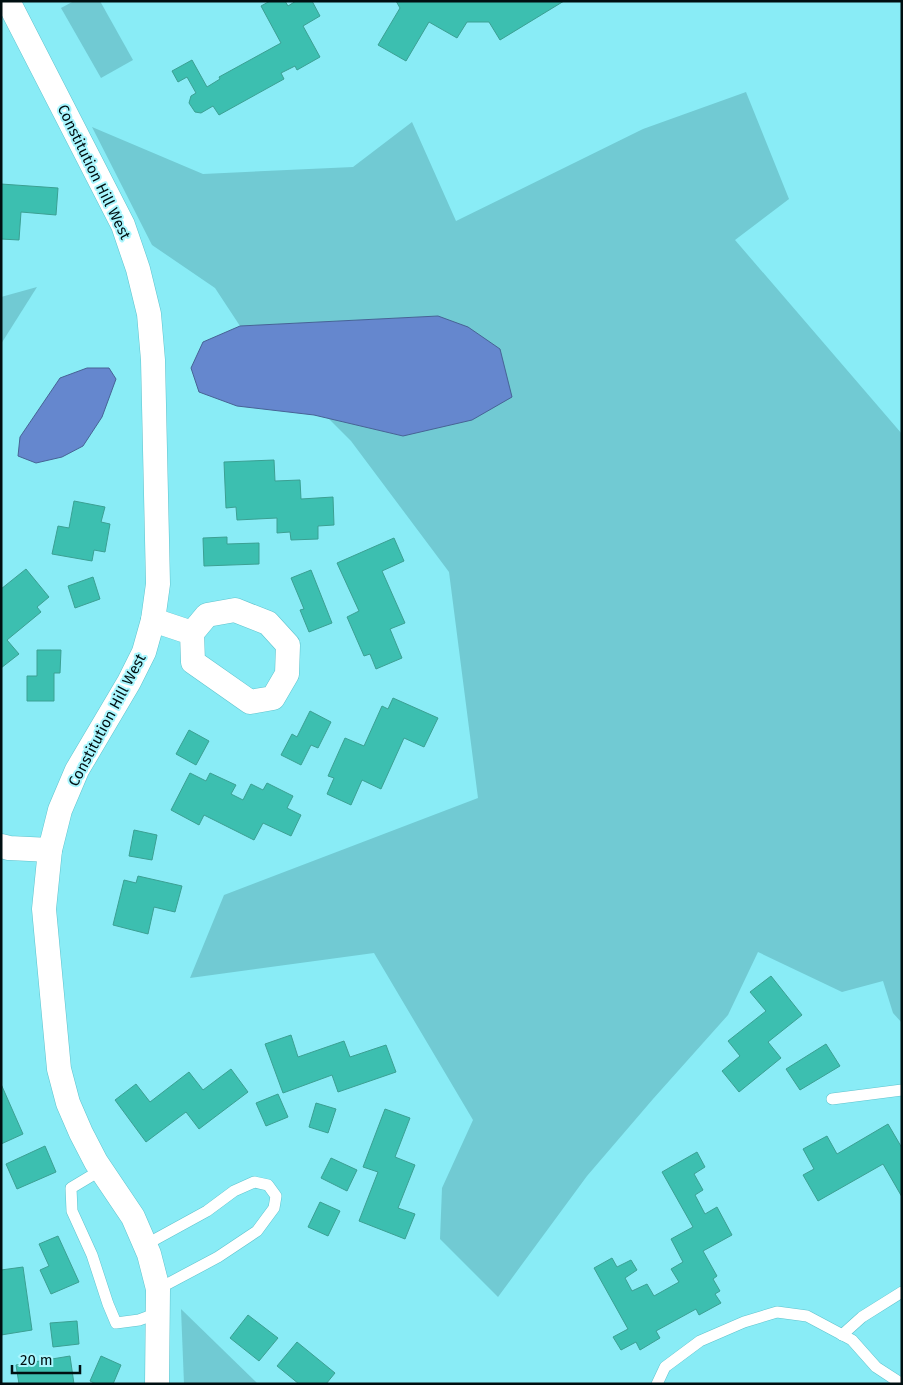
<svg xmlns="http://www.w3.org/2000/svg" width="903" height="1385" font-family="'Fira Sans',sans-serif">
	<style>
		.green { fill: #71cad3 }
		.water { fill: #6587ce; stroke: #476395 }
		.building { fill: #3cbfb0; stroke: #3ba093 }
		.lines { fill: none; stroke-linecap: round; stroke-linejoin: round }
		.lane-casing { stroke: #5fc3cd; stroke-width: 12 }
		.street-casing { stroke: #5fc3cd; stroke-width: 25 }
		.lane { stroke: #fff; stroke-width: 11 }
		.street { stroke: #fff; stroke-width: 24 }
		.labels { text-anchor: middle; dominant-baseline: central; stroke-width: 4; stroke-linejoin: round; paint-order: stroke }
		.street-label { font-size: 15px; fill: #000f11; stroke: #a9f6fe }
	</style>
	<rect width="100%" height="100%" fill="#89ecf6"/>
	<!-- green -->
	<g class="green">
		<polygon points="74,1 100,1 133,60 101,78 61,8"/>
		<polygon points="746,92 789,199 735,240 902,434 902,1023 893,1013 883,981 842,992 758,952 728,1015 653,1099 587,1176 498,1297 440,1239 442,1188 473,1120 374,953 190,978 224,895 478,798 449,572 351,441 328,418 403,436 438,316 240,326 215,288 152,245 92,127 203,174 353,167 412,122 456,221 643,129"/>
		<polygon points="37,287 1,344 1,297"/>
		<polygon points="181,1309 258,1384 184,1384"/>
	</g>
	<!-- water -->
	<g class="water">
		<polygon points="438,316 468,327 500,349 512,397 472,420 403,436 314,415 237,406 199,392 191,368 203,342 240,326"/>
		<polygon points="87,368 109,368 116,379 102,417 83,446 62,457 36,463 18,456 20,437 60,378"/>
	</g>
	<!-- building -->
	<g class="building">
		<polygon points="270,1 285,1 288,6 296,1 312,1 320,16 303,26 320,57 297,70 295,66 281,73 284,79 219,115 213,106 201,113 195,112 189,103 191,96 196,93 187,77 178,82 172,71 192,60 207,87 220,79 219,77 281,43 261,6"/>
		<polygon points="396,1 564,1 500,40 489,22 467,22 457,38 429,22 406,61 378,45 400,8"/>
		<polygon points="1,184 58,188 56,215 21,212 19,240 1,239"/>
		<polygon points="274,460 275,481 300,480 301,499 333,497 334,525 318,526 318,539 291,540 290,532 277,533 277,518 237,520 236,507 226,508 224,462"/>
		<polygon points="74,501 105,507 101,522 110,524 105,552 94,550 92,561 52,554 58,526 69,528"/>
		<polygon points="227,537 227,544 259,543 259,564 204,566 203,538"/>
		<polygon points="394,538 404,561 382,571 405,623 390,629 402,658 376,669 370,654 364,656 347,617 359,611 337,563"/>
		<polygon points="26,569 49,597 37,607 41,612 7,640 19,654 1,668 1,589"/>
		<polygon points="311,570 332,623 309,632 300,610 304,609 291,578"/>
		<polygon points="93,577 100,599 75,608 68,586"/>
		<polygon points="37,650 61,650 60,673 54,673 54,701 27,701 27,676 37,676"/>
		<polygon points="393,698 438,718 424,747 404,738 381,789 362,780 351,805 327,794 334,778 328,776 345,738 364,746 382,706 388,709"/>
		<polygon points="310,711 331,722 318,748 311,745 301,765 281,755 292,734 297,737"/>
		<polygon points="189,730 209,741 196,765 176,754"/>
		<polygon points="190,773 206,781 210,773 236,785 231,794 243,800 251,784 263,790 267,783 293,796 287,808 301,815 291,836 263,823 254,840 204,815 199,825 171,810"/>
		<polygon points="134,830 157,835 152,860 129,856"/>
		<polygon points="138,876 182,886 175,912 154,907 148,934 113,925 124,880 136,883"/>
		<polygon points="771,976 802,1015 768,1042 781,1058 739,1092 722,1071 740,1056 728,1041 766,1011 750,992"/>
		<polygon points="291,1035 298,1057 344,1041 350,1057 386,1045 396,1072 338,1092 332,1075 283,1093 265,1044"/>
		<polygon points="826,1044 840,1066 800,1090 786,1069"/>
		<polygon points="231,1069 248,1092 199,1129 186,1112 146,1142 115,1100 136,1084 150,1102 189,1072 203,1090"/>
		<polygon points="1,1084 23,1134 1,1144"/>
		<polygon points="278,1094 288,1117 266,1126 256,1103"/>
		<polygon points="316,1103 336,1109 328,1133 309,1127"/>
		<polygon points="385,1109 410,1118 395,1157 415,1165 398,1208 415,1214 405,1239 359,1221 378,1172 363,1167"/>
		<polygon points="888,1124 902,1148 902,1197 883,1164 818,1201 803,1175 814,1169 803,1149 827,1136 837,1154"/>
		<polygon points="45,1146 56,1172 17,1189 6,1164"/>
		<polygon points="697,1152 705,1167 694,1174 703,1190 695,1195 705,1214 717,1207 732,1235 703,1251 717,1276 713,1279 720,1291 715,1294 721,1303 699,1315 696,1309 656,1331 660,1338 640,1350 636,1342 621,1350 613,1337 628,1329 594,1268 612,1258 617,1267 631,1260 637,1270 625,1278 632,1291 647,1284 654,1296 679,1282 671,1269 683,1262 671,1239 693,1227 662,1172"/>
		<polygon points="331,1158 357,1170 347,1191 321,1178"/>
		<polygon points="320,1202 340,1211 328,1236 308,1227"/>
		<polygon points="58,1236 79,1282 51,1294 40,1270 49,1266 39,1244"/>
		<polygon points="23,1267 32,1330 1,1335 1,1270"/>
		<polygon points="248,1315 278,1338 259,1361 230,1338"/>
		<polygon points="77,1321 79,1344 53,1347 50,1323"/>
		<polygon points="297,1342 335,1373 326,1384 299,1384 277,1366"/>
		<polygon points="70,1356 74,1384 19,1384 16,1365"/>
		<polygon points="101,1356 121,1365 113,1384 96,1384 90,1381"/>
	</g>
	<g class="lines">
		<!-- lane casing -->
		<g class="lane-casing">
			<g id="lane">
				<polyline points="832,1099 902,1090"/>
				<polyline points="101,1170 71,1188 72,1211 92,1255 108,1304 116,1323 139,1320 158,1313"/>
				<polyline points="145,1245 207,1211 234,1191 254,1182 268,1185 276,1196 274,1208 257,1231 218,1257 158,1289"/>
				<polyline points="842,1335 862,1317 902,1292"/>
				<polyline points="657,1384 665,1367 700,1341 744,1322 777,1312 807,1316 852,1340 876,1367 902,1384"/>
			</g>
		</g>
		<!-- street casing -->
		<g class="street-casing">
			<g id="street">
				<polyline points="8,1 123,225 138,269 149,314 153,360 158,584 153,620 144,652 129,682 77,770 60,810 50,850 44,909 59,1069 68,1103 81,1133 96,1162 133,1217 149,1254 158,1289 157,1384"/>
				<polyline points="153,620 192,633 207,615 235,610 268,623 288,645 287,674 273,698 250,702 193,662 192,633"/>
				<polyline points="1,846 9,848 50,850"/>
			</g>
		</g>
		<!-- lane -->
		<use href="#lane" class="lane"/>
		<!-- street -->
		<use href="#street" class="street"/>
	</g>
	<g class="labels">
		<!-- street labels -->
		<g class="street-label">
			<text transform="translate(94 172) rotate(64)">Constitution Hill West</text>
			<text transform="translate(107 720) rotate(-62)">Constitution Hill West</text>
		</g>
	</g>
	<!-- border -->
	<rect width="903" height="1385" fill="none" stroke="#000f11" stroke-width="5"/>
	<!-- scale -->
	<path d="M12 1365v8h68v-8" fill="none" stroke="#000f11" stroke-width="2.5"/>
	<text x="20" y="1365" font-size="15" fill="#000f11" stroke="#a9f6fe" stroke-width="4" paint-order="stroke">20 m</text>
</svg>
